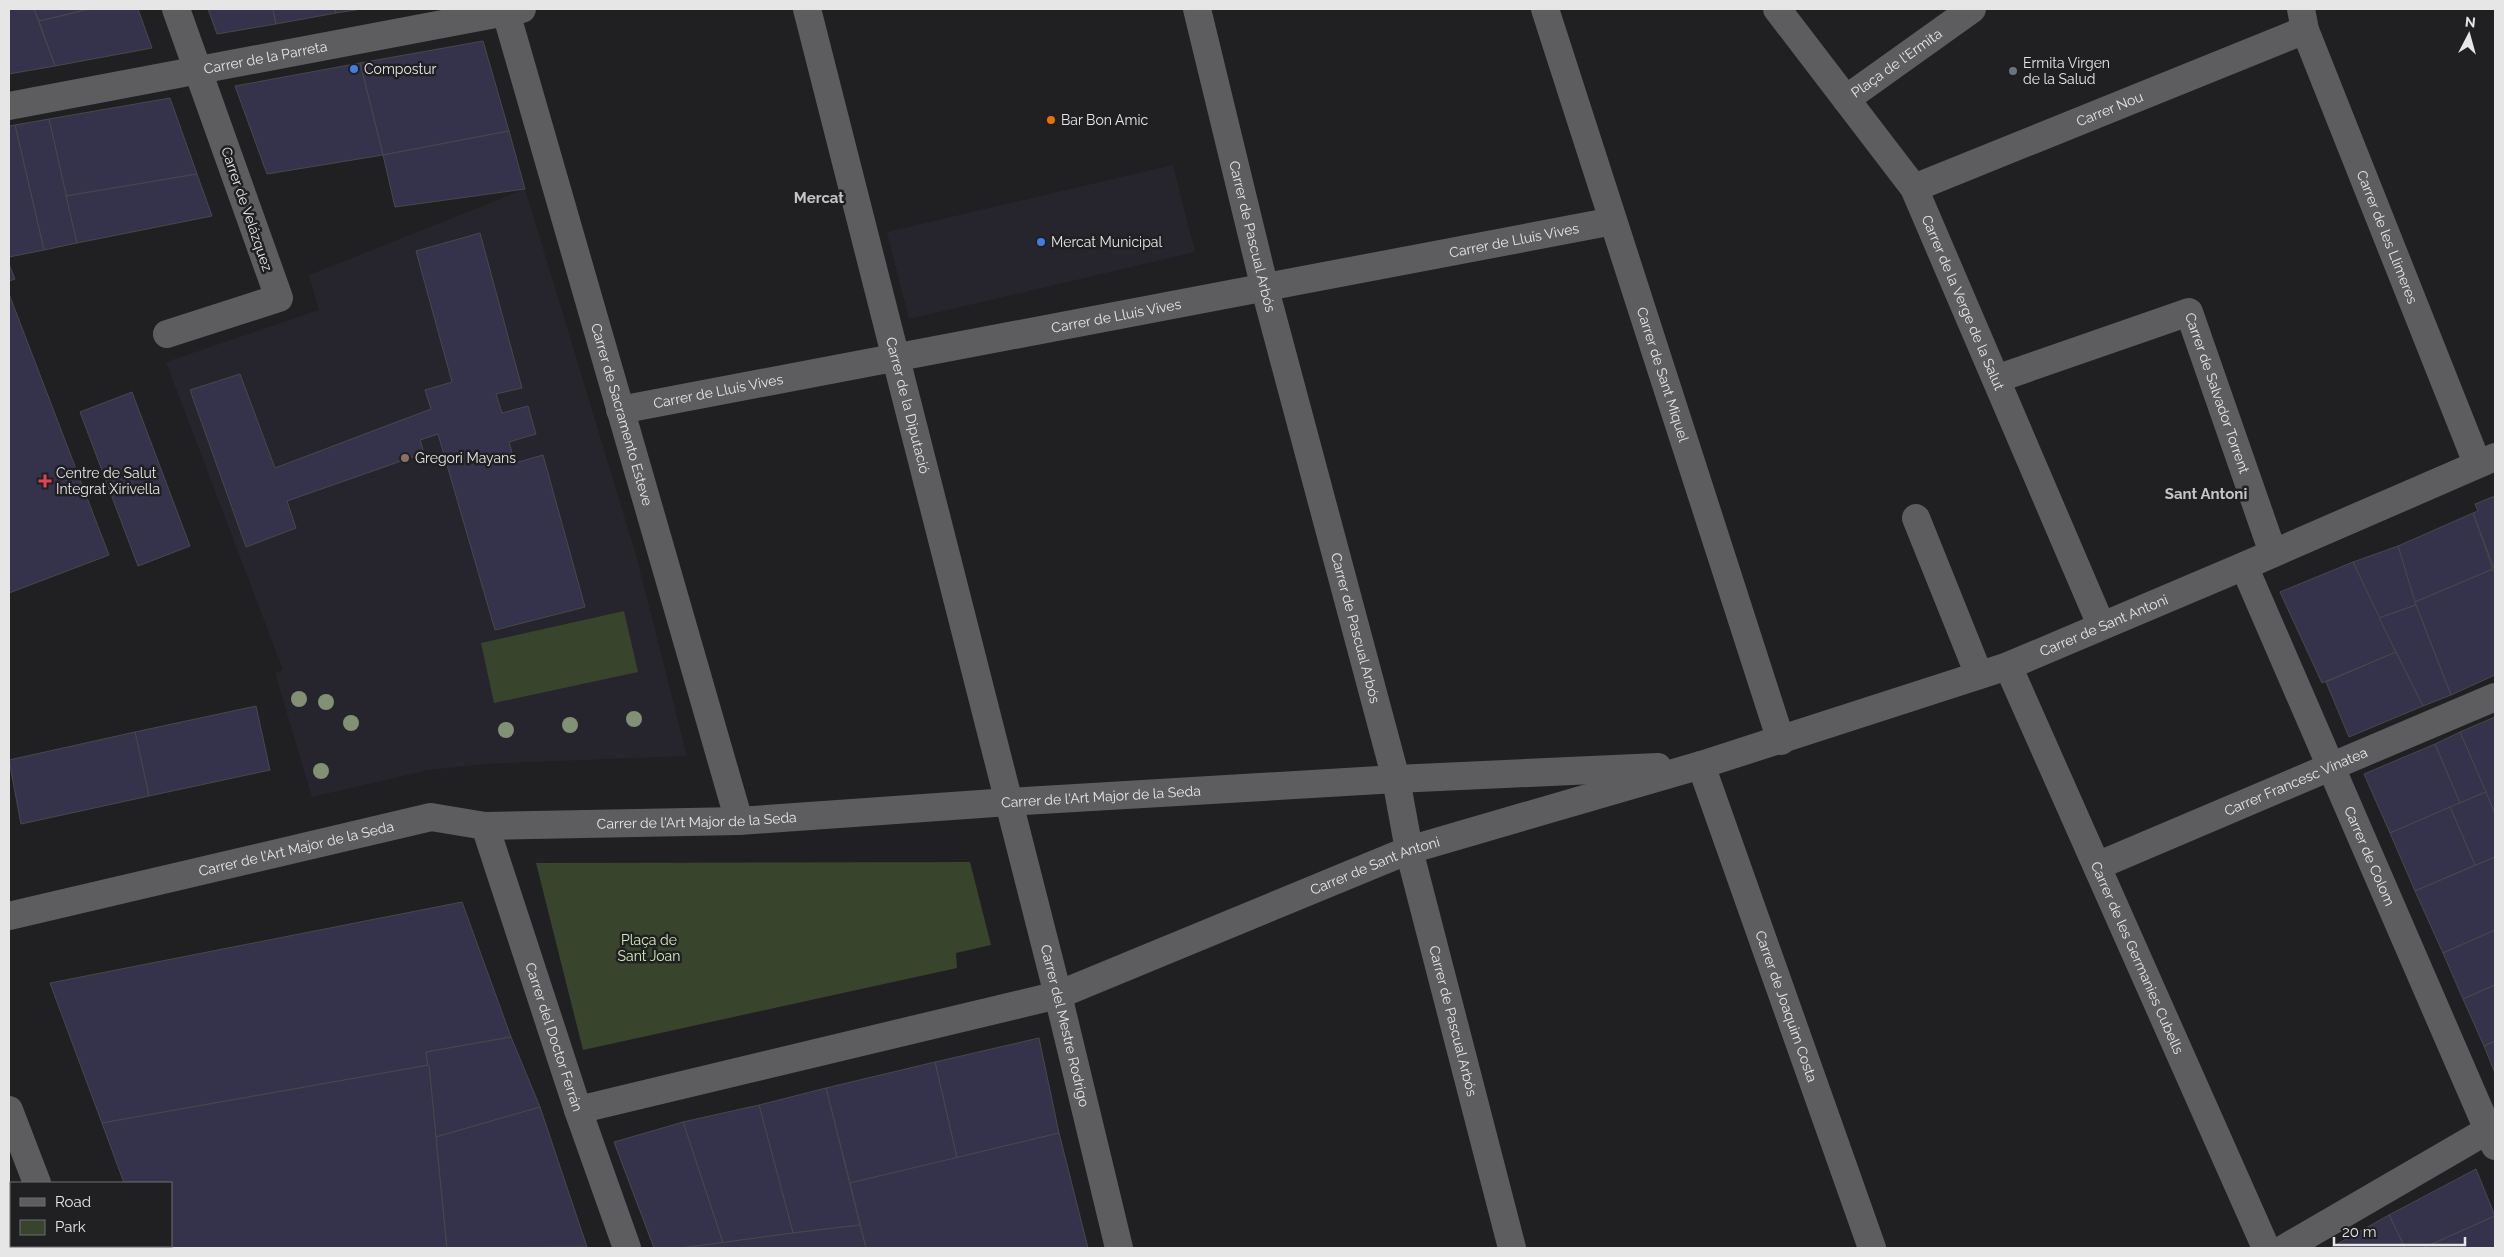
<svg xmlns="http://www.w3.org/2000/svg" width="2504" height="1257" font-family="Raleway,sans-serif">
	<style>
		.built { fill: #26252d }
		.green { fill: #38442c }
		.building { fill: #35334b; stroke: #48484b }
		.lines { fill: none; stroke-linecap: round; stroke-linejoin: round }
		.minor { stroke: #5d5c5f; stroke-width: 28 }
		.tree { fill: #829074 }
		.shop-dot { fill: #3f7fe0; stroke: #202022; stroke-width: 2 }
		.worship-dot { fill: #6b7280; stroke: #202022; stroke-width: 2 }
		.food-dot { fill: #e8710a; stroke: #202022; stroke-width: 2 }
		.education-dot { fill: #8d6e63; stroke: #202022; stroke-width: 2 }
		.health-dot { fill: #e0444e; stroke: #202022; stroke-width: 2 }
		.labels { text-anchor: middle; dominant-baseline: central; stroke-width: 5; stroke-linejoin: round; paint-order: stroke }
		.street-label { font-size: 14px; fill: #e6e6e7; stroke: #202022 }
		.poi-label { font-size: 14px; fill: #e6e6e7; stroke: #202022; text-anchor: start }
		.park-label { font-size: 14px; fill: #d2ecb8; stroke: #202022 }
		.neighbourhood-label { font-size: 15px; font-weight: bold; fill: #c5c5c8; stroke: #202022 }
	</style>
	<rect width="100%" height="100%" fill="#202022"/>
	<!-- built -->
	<g class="built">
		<polygon points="1173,165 1195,252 909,319 887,232"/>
		<polygon points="525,189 636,555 687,756 485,764 429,770 312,797 275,673 283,670 166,362 319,310 309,275"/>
	</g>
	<!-- green -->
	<g class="green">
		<polygon points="624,611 638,672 494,703 481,643"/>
		<polygon points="970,862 991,945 956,953 957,968 583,1050 536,863"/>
	</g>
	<!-- building -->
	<g class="building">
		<polygon points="9,9 34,9 55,66 9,74"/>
		<polygon points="34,9 90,9 39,21"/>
		<polygon points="90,9 138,9 152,48 55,66 39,21"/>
		<polygon points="208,9 273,9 276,24 217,34"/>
		<polygon points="273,9 335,9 336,13 276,24"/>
		<polygon points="335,9 362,9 336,13"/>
		<polygon points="483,41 509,131 383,155 360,63"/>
		<polygon points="360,63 383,155 267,174 235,86"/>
		<polygon points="170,98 197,174 66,196 49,119"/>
		<polygon points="49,119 77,243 44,250 15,125"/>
		<polygon points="15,125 44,250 9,257 9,126"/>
		<polygon points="509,131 525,189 395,207 383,155"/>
		<polygon points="197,174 212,216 77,243 66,196"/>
		<polygon points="480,233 522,388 496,394 502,413 528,406 536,434 509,442 515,463 543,455 585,607 495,630 438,434 420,440 424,453 287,501 296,528 246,547 190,390 240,374 275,468 431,409 425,390 452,382 416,251"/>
		<polygon points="9,264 15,279 9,281"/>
		<polygon points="9,294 109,555 9,593"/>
		<polygon points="132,392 190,546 138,566 80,412"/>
		<polygon points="2495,496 2495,571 2473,513 2478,511 2475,504"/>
		<polygon points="2473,513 2493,569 2415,602 2398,546"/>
		<polygon points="2398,546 2416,605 2379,618 2353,562"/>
		<polygon points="2353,562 2396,652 2322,683 2280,592"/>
		<polygon points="2493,569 2495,574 2495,675 2451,695 2415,602"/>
		<polygon points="2416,605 2451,695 2423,706 2379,618"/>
		<polygon points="2396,652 2423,706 2349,737 2326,682"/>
		<polygon points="256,706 270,770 149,796 135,732"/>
		<polygon points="2495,717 2495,814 2460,732"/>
		<polygon points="135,732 149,796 21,824 9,760"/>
		<polygon points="2460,732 2486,792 2460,803 2435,744"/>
		<polygon points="2435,744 2460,803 2390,833 2364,774"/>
		<polygon points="2486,792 2495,814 2495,858 2475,865 2450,807"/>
		<polygon points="2450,807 2475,865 2415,891 2390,833"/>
		<polygon points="2495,857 2495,930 2443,953 2415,891"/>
		<polygon points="462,902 511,1037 426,1052 429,1065 102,1123 50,983"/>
		<polygon points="2495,930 2495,985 2463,999 2443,953"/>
		<polygon points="2495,985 2495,1041 2484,1046 2463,999"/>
		<polygon points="511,1037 540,1107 436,1137 426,1052"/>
		<polygon points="1039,1038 1059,1133 957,1158 935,1062"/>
		<polygon points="2495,1041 2495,1073 2484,1046"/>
		<polygon points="935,1062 957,1158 850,1183 826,1088"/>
		<polygon points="429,1065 447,1248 148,1248 147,1246 171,1246 171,1183 124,1183 102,1123"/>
		<polygon points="826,1088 860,1225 793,1233 759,1105"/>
		<polygon points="759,1105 793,1233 723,1243 683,1122"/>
		<polygon points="540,1107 587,1247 447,1248 436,1137"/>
		<polygon points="683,1122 723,1243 681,1248 654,1248 614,1142"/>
		<polygon points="1059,1133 1088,1248 866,1248 850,1183"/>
		<polygon points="2476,1169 2495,1216 2423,1248 2405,1248 2389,1215"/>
		<polygon points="2389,1215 2405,1248 2330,1248"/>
		<polygon points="2495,1216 2495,1248 2423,1248"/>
		<polygon points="860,1225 866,1248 681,1248 793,1233"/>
	</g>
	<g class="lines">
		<!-- minor -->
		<g class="minor">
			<path id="s1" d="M505 9 739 821"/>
			<path id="s2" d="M807 9 1058 995 1119 1248"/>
			<path id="s3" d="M1197 9 1265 289 1396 779 1409 850 1512 1248"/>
			<path id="s4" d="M1545 9 1781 741"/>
			<path id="s5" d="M1777 9 1914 188 2101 625"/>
			<path id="s6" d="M2301 9 2305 30 2477 463"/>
			<path id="s7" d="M1846 99 1972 9"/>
			<path id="s8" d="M9 106 522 9"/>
			<path id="s9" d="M1914 188 2305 30"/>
			<polyline points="167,334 279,298 176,9"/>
			<path id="s10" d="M1996 379 2189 312 2273 553"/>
			<path id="s11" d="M620 410C950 346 1282 286 1613 221"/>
			<polyline points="1916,518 1979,675"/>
			<path id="s12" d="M2244 566 2495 1146"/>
			<path id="s13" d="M2008 666 2266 1248"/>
			<path id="s14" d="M1701 765 1872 1248"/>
			<path id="s15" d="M485 826 578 1110 627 1248"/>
			<path id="s16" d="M2097 866 2495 697"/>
			<path id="s17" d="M9 916 431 817 485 826 739 821 1009 802 1396 779 1658 767"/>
			<polyline points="9,1110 37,1183"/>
			<path id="s18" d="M578 1110 1058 995 1409 850 1701 765 2008 666 2244 566 2495 457"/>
			<polyline points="61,1246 62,1248"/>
			<polyline points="2285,1248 2495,1126"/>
		</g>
	</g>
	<!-- trees -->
	<g class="tree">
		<circle cx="299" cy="699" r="8"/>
		<circle cx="326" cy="702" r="8"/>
		<circle cx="634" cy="719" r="8"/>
		<circle cx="351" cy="723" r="8"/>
		<circle cx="570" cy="725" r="8"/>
		<circle cx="506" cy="730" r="8"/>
		<circle cx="321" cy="771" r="8"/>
	</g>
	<!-- markers -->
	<g class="shop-dot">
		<circle cx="354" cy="69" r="5"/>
		<circle cx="1041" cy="242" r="5"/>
	</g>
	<circle class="worship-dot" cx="2013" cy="71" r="5"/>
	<circle class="food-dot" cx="1051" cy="120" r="5"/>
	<circle class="education-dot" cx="405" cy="458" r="5"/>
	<path class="health-dot" d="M42.5 473.5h5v5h5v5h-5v5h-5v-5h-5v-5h5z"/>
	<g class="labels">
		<!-- street labels -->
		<g class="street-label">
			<text stroke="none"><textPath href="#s8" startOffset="261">Carrer de la Parreta</textPath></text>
			<text stroke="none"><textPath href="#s7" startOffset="62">Plaça de l'Ermita</textPath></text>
			<text stroke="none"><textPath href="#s9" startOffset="211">Carrer Nou</textPath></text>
			<text transform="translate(247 209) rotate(71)">Carrer de Velázquez</text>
			<text stroke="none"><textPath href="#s6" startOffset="244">Carrer de les Llimeres</textPath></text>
			<text stroke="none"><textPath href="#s3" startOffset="234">Carrer de Pascual Arbós</textPath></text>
			<text stroke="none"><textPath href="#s11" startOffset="910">Carrer de Lluís Vives</textPath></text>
			<text stroke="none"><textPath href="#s5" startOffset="350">Carrer de la Verge de la Salut</textPath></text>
			<text stroke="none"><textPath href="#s11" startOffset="505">Carrer de Lluís Vives</textPath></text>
			<text stroke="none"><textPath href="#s4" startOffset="384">Carrer de Sant Miquel</textPath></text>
			<text stroke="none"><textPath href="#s11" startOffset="100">Carrer de Lluís Vives</textPath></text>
			<text stroke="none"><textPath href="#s10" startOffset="290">Carrer de Salvador Torrent</textPath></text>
			<text stroke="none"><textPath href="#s2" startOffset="409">Carrer de la Diputació</textPath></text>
			<text stroke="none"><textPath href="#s1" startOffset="422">Carrer de Sacramento Esteve</textPath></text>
			<text stroke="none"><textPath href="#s18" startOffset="1604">Carrer de Sant Antoni</textPath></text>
			<text stroke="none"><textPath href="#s3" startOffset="639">Carrer de Pascual Arbós</textPath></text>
			<text stroke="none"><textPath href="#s16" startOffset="216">Carrer Francesc Vinatea</textPath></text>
			<text stroke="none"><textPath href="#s17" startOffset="1105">Carrer de l'Art Major de la Seda</textPath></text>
			<text stroke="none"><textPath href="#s17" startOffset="700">Carrer de l'Art Major de la Seda</textPath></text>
			<text stroke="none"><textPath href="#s17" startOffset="295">Carrer de l'Art Major de la Seda</textPath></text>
			<text stroke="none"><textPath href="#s12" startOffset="316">Carrer de Colom</textPath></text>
			<text stroke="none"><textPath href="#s18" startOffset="836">Carrer de Sant Antoni</textPath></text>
			<text stroke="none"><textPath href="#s13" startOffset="319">Carrer de les Germanies Cubells</textPath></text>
			<text stroke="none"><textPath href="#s14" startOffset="256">Carrer de Joaquim Costa</textPath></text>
			<text stroke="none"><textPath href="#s3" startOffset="1044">Carrer de Pascual Arbós</textPath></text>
			<text stroke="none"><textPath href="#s2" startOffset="1049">Carrer del Mestre Rodrigo</textPath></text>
			<text stroke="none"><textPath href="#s15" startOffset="222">Carrer del Doctor Ferrán</textPath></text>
		</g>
		<!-- poi labels -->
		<g class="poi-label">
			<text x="2023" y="63">Ermita Virgen<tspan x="2023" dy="16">de la Salud</tspan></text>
			<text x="364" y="69">Compostur</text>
			<text x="1061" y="120">Bar Bon Amic</text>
			<text x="1051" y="242">Mercat Municipal</text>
			<text x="415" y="458">Gregori Mayans</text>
			<text x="56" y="473">Centre de Salut<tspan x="56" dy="16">Integrat Xirivella</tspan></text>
		</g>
		<!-- park labels -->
		<g class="park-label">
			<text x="649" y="940">Plaça de<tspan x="649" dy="16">Sant Joan</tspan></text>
		</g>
		<!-- neighbourhood labels -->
		<g class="neighbourhood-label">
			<text x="819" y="198">Mercat</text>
			<text x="2206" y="494">Sant Antoni</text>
		</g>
	</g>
	<!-- border -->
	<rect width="2504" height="1257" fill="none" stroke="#e6e6e7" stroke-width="20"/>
	<!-- legend -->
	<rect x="10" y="1182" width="162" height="65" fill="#202022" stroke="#6f6f71"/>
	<rect x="20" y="1198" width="25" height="8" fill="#5d5c5f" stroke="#6f6f71"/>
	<text x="55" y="1207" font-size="15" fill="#e6e6e7">Road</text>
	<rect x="20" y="1220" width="25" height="15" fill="#38442c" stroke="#6f6f71"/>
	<text x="55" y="1232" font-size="15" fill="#e6e6e7">Park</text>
	<!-- north arrow -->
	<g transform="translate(2469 35) rotate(6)" stroke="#202022" stroke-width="4" paint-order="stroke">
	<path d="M0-4L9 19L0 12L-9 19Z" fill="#e6e6e7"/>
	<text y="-8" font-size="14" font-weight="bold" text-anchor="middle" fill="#e6e6e7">N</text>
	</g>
	<!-- scale -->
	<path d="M2334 1237v8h131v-8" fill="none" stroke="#e6e6e7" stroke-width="2.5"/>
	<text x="2342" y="1237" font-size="15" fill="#e6e6e7" stroke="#202022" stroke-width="4" paint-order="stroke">20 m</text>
</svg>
